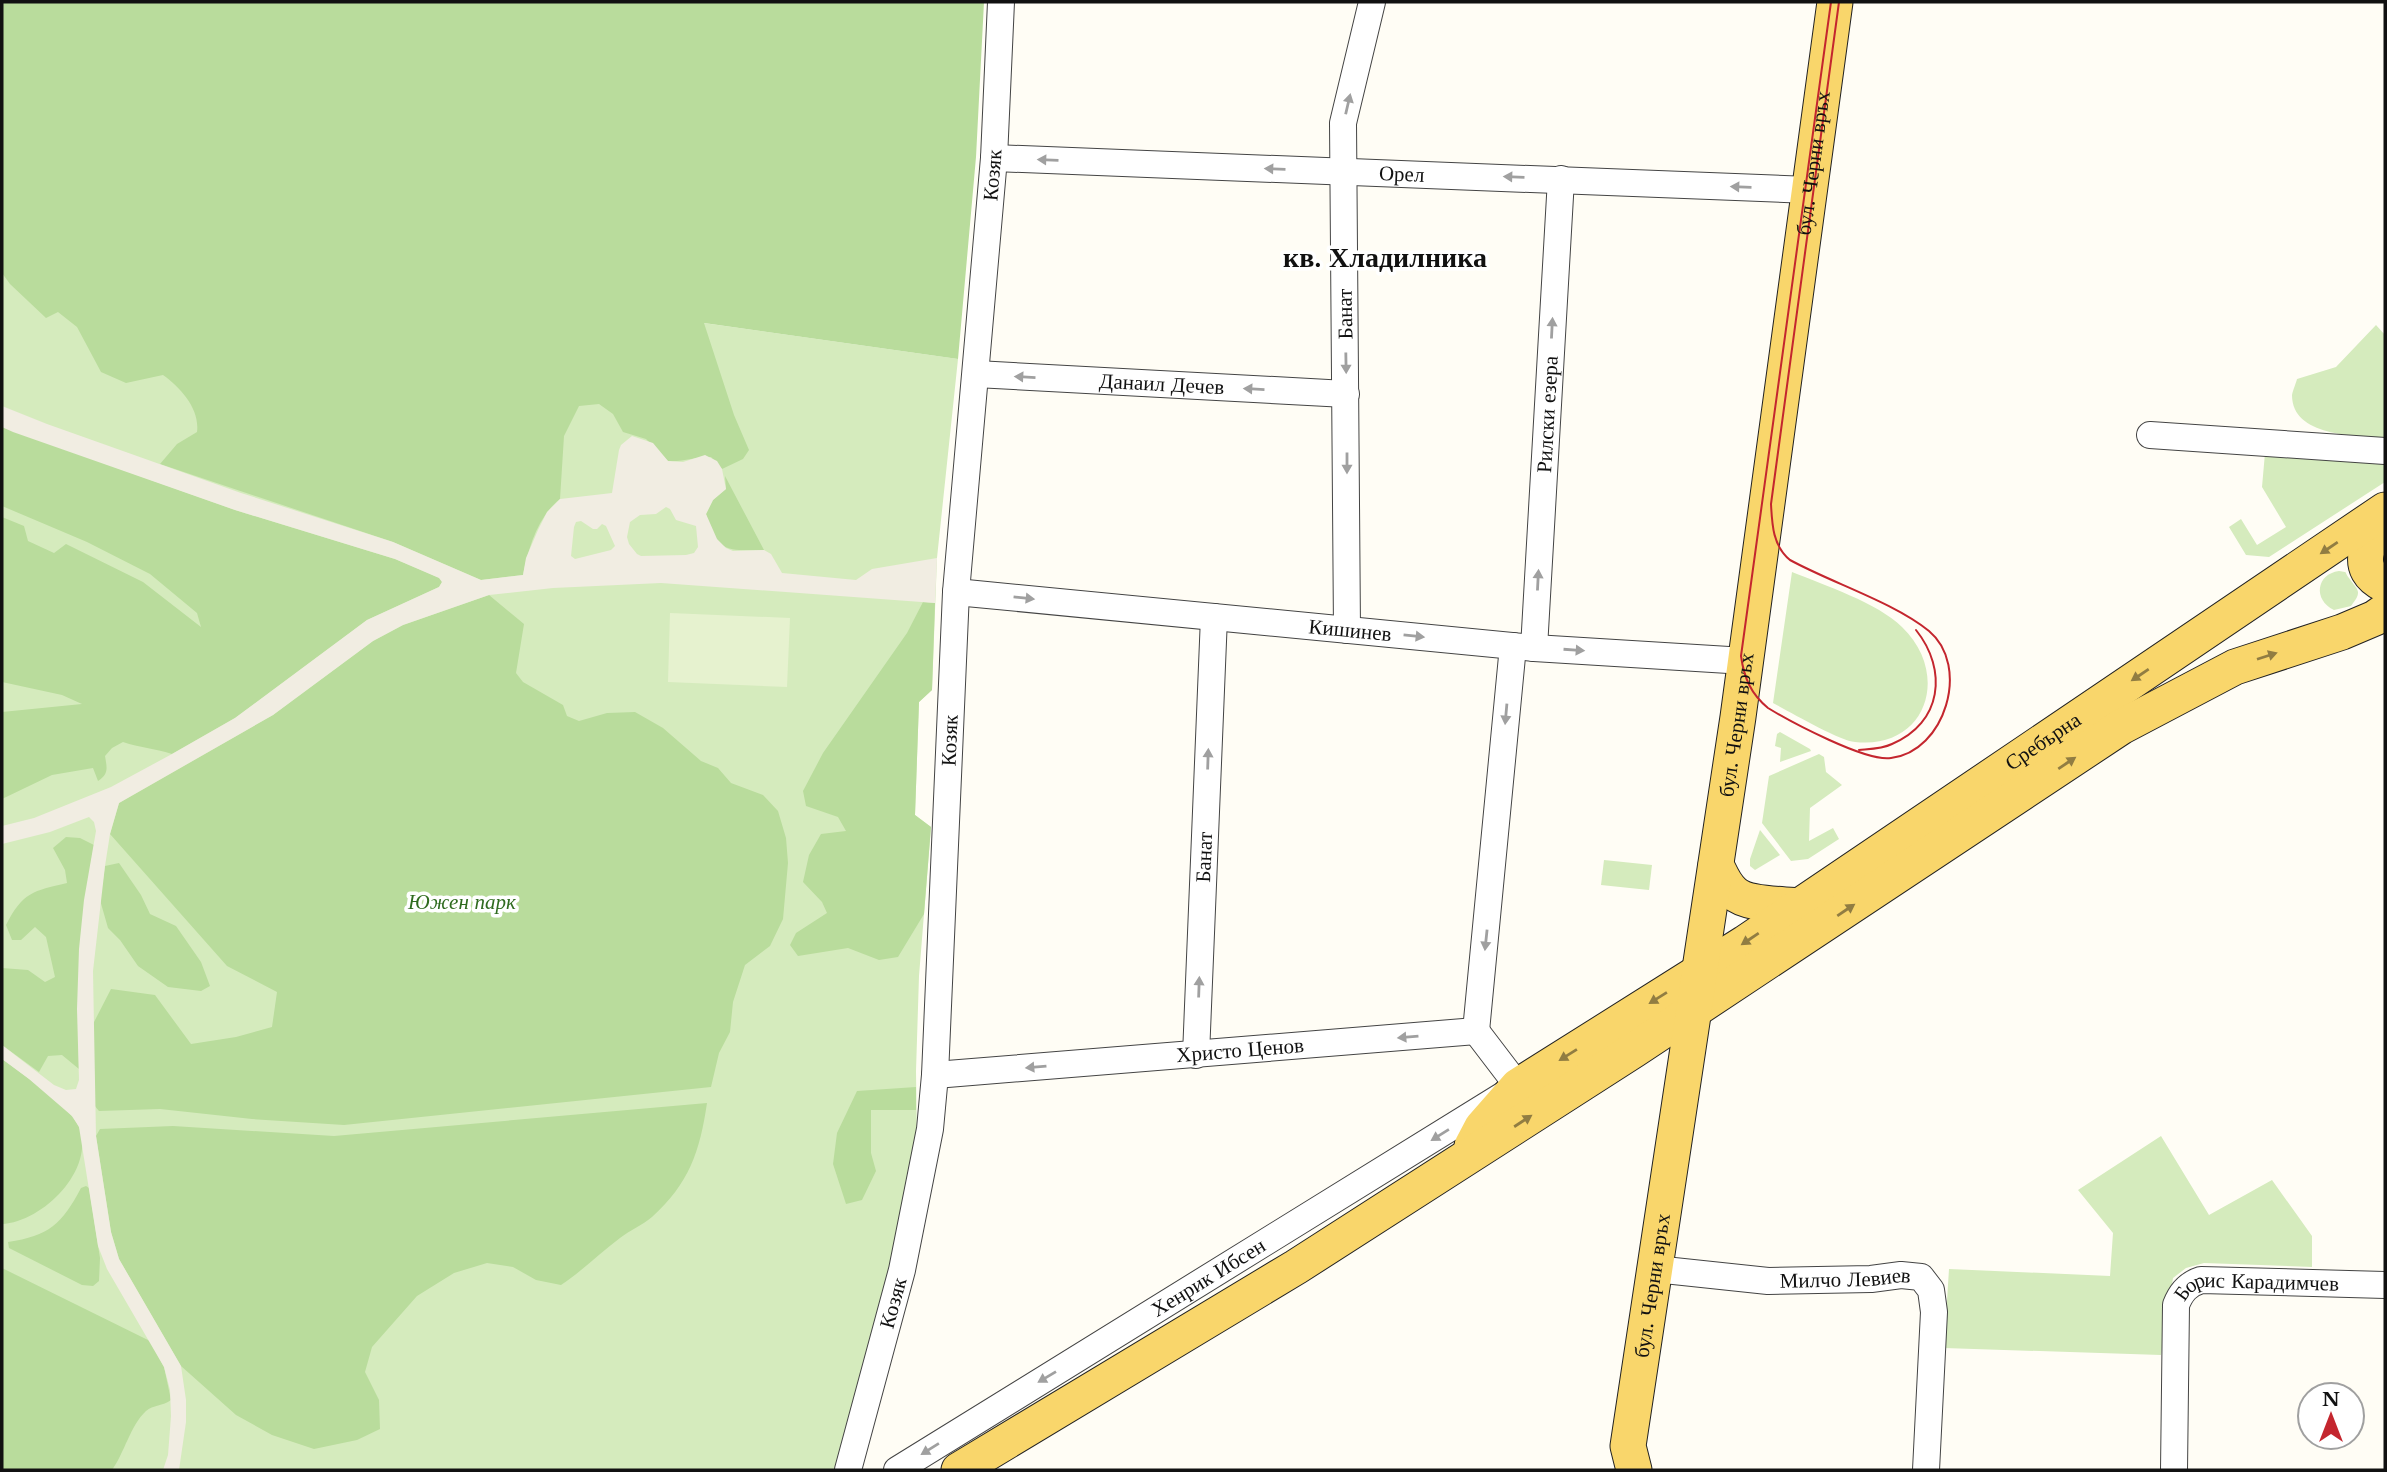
<svg xmlns="http://www.w3.org/2000/svg" width="2387" height="1472" font-family="'Libre Baskerville',serif">
	<style>
		.green { fill: #d5ebbd }
		.forest { fill: #b9dc9c }
		.pitch { fill: #e6f2cf }
		.plaza { fill: #f1ede2; fill-rule: evenodd }
		.lines { fill: none; stroke-linecap: round; stroke-linejoin: round }
		.minor-casing { stroke: #444; stroke-width: 28 }
		.major-casing { stroke: #222; stroke-width: 37 }
		.minor { stroke: #fff; stroke-width: 26 }
		.major { stroke: #f9d66b; stroke-width: 35 }
		.tram { stroke: #c4262e; stroke-width: 2 }
		.oneway { fill: #a0a0a0 }
		.oneway2 { fill: #917d42 }
		.labels { text-anchor: middle; dominant-baseline: central; stroke-width: 7; stroke-linejoin: round; paint-order: stroke }
		.street-label { font-size: 21px; fill: #111; stroke: #fff }
		.park-label { font-size: 21px; font-style: italic; fill: #2f6b1f; stroke: #fff }
		.district-label { font-size: 28px; font-weight: bold; fill: #111; stroke: #fff }
	</style>
	<rect width="100%" height="100%" fill="#fffdf5"/>
	<!-- green -->
	<g class="green">
		<polygon points="2,2 307,267 958,359 937,558 932,690 919,702 915,815 931,827 919,976 916,1071 917,1149 906,1204 834,1470 2,1470"/>
		<path d="M2376 325 2385 335V439C2355 435 2292 437 2292 395 2293 390 2296 383 2297 379L2336 367Z"/>
		<polygon points="2265,453 2385,460 2385,482 2269,557 2246,555 2229,527 2241,519 2257,545 2286,527 2262,487"/>
		<path d="M2339 571C2349 573 2343 570 2349 578 2358 591 2363 591 2351 606L2334 610C2313 600 2316 574 2339 571Z"/>
		<path d="M1792 572C1824 585 1878 603 1902 627 1951 674 1927 750 1855 742 1840 741 1790 712 1773 703Z"/>
		<polygon points="1780,732 1810,749 1811,751 1780,762 1781,748 1775,746 1777,734"/>
		<polygon points="1819,754 1824,757 1826,772 1842,785 1810,808 1809,841 1833,828 1839,839 1808,859 1791,861 1762,823 1769,776"/>
		<polygon points="1760,830 1780,855 1755,870 1750,866 1750,859"/>
		<polygon points="1604,860 1652,865 1649,890 1601,885"/>
		<polygon points="2161,1136 2209,1215 2272,1180 2312,1236 2312,1267 2204,1263 2186,1268 2173,1278 2161,1355 1944,1348 1949,1269 2110,1276 2113,1233 2078,1190"/>
	</g>
	<!-- forest -->
	<g class="forest">
		<path d="M2 2H984L976 157 958 359 704 323 734 415 749 450 743 459 722 469 711 457C695 457 683 462 668 461L646 439 623 432 613 414 599 404 579 406 564 436 560 499C538 516 528 549 523 575L481 580 393 542 160 464 177 444 197 432C200 409 181 388 163 375L126 383 101 372 77 327 58 312 46 318 10 284 2 273Z"/>
		<path d="M2 427 235 510 395 559 440 578 442 582 439 587 367 620 235 718 172 754C154 748 140 748 123 742L112 748 105 756C107 768 109 774 98 781L93 768 52 775 2 799V712L82 704 62 695 2 682V517L24 526 28 541 54 553 66 544 143 582 201 627 197 613 150 574 87 542 2 506Z"/>
		<path d="M725 476 764 550C727 550 718 554 706 514L713 500 726 489Z"/>
		<polygon points="489,595 524,624 516,673 523,682 563,705 567,716 579,721 607,713 635,712 663,728 701,761 718,768 731,783 763,795 778,811 786,838 788,863 783,919 770,946 745,965 733,1002 730,1032 719,1053 711,1087 344,1125 252,1119 160,1109 99,1111 94,1105 93,1024 111,989 155,995 191,1044 236,1037 272,1027 277,992 227,966 110,834 119,803 273,715 373,641 403,625"/>
		<polygon points="923,602 935,603 932,690 919,702 915,815 931,827 924,914 898,957 879,960 848,948 798,956 790,945 796,933 827,913 822,902 803,882 809,855 821,834 846,831 838,817 806,806 803,791 823,753 907,633"/>
		<path d="M66 837 80 838 94 845C81 920 77 993 79 1069L62 1055 48 1056 39 1072 2 1045V968L28 970 45 982 55 977 46 937 35 927 21 940H12L6 925C23 892 33 891 67 883L65 870 53 848Z"/>
		<polygon points="119,863 141,895 150,914 176,926 201,962 210,986 201,991 168,987 138,966 120,940 108,928 100,900 105,866"/>
		<path d="M2 1059C21 1073 71 1107 79 1127 96 1169 43 1222 2 1224Z"/>
		<polygon points="916,1087 916,1110 871,1110 871,1153 876,1171 862,1200 846,1204 833,1164 837,1133 857,1091"/>
		<path d="M707 1103C700 1151 689 1184 652 1217 643 1225 630 1230 620 1238 600 1253 582 1271 561 1285L536 1280 513 1267 487 1263 454 1273 417 1296 372 1347 365 1372 379 1400 380 1429 357 1440 314 1449 272 1435 236 1415 181 1366 119 1259 111 1232 96 1136 100 1129 173 1126 334 1136Z"/>
		<path d="M86 1186 89 1188 100 1258 99 1281 93 1286 82 1285 9 1248 8 1242C49 1236 62 1224 81 1188Z"/>
		<path d="M2 1268 150 1341 164 1367 171 1400C163 1406 153 1405 146 1411 130 1426 125 1452 112 1470H2Z"/>
	</g>
	<!-- pitch -->
	<polygon class="pitch" points="670,613 790,618 787,687 668,682"/>
	<!-- plaza -->
	<path class="plaza" d="M2 406 47 424 241 493 393 542 481 580 523 575 526 558 538 530 547 512 560 499 612 493 619 450 621 445 632 436 653 443 668 461 683 462 705 455 717 461 722 469 726 489 713 500 706 514 717 539 726 548 733 551 764 550 771 554 782 573 856 580 872 569 937 558 935 603 661 583 553 588 489 595 403 625 373 641 273 715 119 803 110 834 105 866 93 971 96 1136 111 1232 119 1259 181 1366 186 1400V1422L179 1470H163L168 1455 171 1416 170 1390 164 1367 107 1269 98 1246 79 1127 72 1116 29 1079 2 1059V1045L54 1085 66 1090 76 1089 79 1080 77 1009 79 949 84 900 96 831 94 822 89 817 50 832 2 844V826L34 818 111 787 172 754 235 718 367 620 439 587 442 582 439 578 395 559 235 510 13 432 2 427ZM666 507 670 509 676 520 696 526 698 547 694 553 686 555 641 556 637 554 629 544 627 537 630 522 640 515 656 514ZM581 521 593 529H597L602 524 606 526 615 546 611 550 575 559 571 556 574 527 576 522Z"/>
	<g class="lines">
		<!-- minor casing -->
		<g class="minor-casing">
			<g id="minor">
				<path id="s1" d="M994 158 1809 190"/>
				<path id="s2" d="M976 374 1346 394"/>
				<polyline points="2150,435 2385,451"/>
				<path id="s3" d="M956 592 1534 648 1745 661"/>
				<polyline points="1347,630 1343,123 1372,2"/>
				<path id="s4" d="M1534 648 1561 179"/>
				<polyline points="1476,1031 1513,646"/>
				<path id="s5" d="M1196 1055 1214 617"/>
				<path id="s6" d="M935 1075 1476 1031"/>
				<path id="s7" d="M1655 1269 1768 1281 1871 1279 1901 1275 1921 1277 1931 1290 1934 1312 1926 1470"/>
				<path id="s8" d="M848 1470 902 1270 930 1129 935 1075 956 592 994 158 1001 2"/>
				<path id="s9" d="M897 1470 1518 1086 1476 1031"/>
				<path id="s10" d="M2174 1470 2176 1305C2181 1292 2188 1284 2201 1280L2385 1285"/>
			</g>
		</g>
		<!-- major casing -->
		<g class="major-casing">
			<g id="major">
				<path d="M2385 517C2370 540 2350 568 2385 585"/>
				<path d="M1716 865C1721 875 1725 886 1734 893 1747 905 1782 904 1799 906"/>
				<path id="s11" d="M1472 1146 1482 1127 1518 1086 1745 943 2385 510"/>
				<polyline points="959,1470 1296,1267 1634,1050 2121,727 2235,667 2342,632 2375,618 2385,611"/>
				<path id="s12" d="M1634 1470 1628 1446 1738 717 1835 2"/>
			</g>
		</g>
		<!-- minor -->
		<use href="#minor" class="minor"/>
		<!-- major -->
		<use href="#major" class="major"/>
		<!-- tram -->
		<g class="tram">
			<path d="M1831 2 1741 656C1744 678 1751 694 1768 708 1791 722 1866 762 1891 758 1945 752 1971 666 1929 631 1893 602 1832 583 1790 560 1773 546 1772 525 1771 504L1839 2"/>
			<path d="M1859 750C1870 749 1882 749 1892 744 1942 723 1948 670 1916 630"/>
		</g>
	</g>
	<!-- one-way arrows -->
	<defs><path id="oneway-solid" d="M-6-.8H1V-3.2L6.5 0L1 3.2V.8H-6Z" transform="scale(1.75)"/></defs>
	<g class="oneway">
		<use href="#oneway-solid" transform="translate(1348 104) rotate(-77)"/>
		<use href="#oneway-solid" transform="translate(1048 160) rotate(-178)"/>
		<use href="#oneway-solid" transform="translate(1275 169) rotate(-178)"/>
		<use href="#oneway-solid" transform="translate(1514 177) rotate(-178)"/>
		<use href="#oneway-solid" transform="translate(1741 187) rotate(-178)"/>
		<use href="#oneway-solid" transform="translate(1552 328) rotate(-87)"/>
		<use href="#oneway-solid" transform="translate(1346 363) rotate(89)"/>
		<use href="#oneway-solid" transform="translate(1025 377) rotate(-177)"/>
		<use href="#oneway-solid" transform="translate(1254 389) rotate(-177)"/>
		<use href="#oneway-solid" transform="translate(1347 463) rotate(90)"/>
		<use href="#oneway-solid" transform="translate(1538 580) rotate(-87)"/>
		<use href="#oneway-solid" transform="translate(1024 598) rotate(6)"/>
		<use href="#oneway-solid" transform="translate(1414 636) rotate(6)"/>
		<use href="#oneway-solid" transform="translate(1574 650) rotate(4)"/>
		<use href="#oneway-solid" transform="translate(1506 714) rotate(95)"/>
		<use href="#oneway-solid" transform="translate(1208 759) rotate(-88)"/>
		<use href="#oneway-solid" transform="translate(1486 940) rotate(96)"/>
		<use href="#oneway-solid" transform="translate(1199 987) rotate(-88)"/>
		<use href="#oneway-solid" transform="translate(1408 1037) rotate(175)"/>
		<use href="#oneway-solid" transform="translate(1036 1067) rotate(175)"/>
		<use href="#oneway-solid" transform="translate(1440 1135) rotate(148)"/>
		<use href="#oneway-solid" transform="translate(1047 1377) rotate(149)"/>
		<use href="#oneway-solid" transform="translate(930 1449) rotate(148)"/>
	</g>
	<g class="oneway2">
		<use href="#oneway-solid" transform="translate(2329 548) rotate(146)"/>
		<use href="#oneway-solid" transform="translate(2267 656) rotate(-18)"/>
		<use href="#oneway-solid" transform="translate(2140 675) rotate(146)"/>
		<use href="#oneway-solid" transform="translate(2067 763) rotate(-34)"/>
		<use href="#oneway-solid" transform="translate(1846 910) rotate(-34)"/>
		<use href="#oneway-solid" transform="translate(1750 939) rotate(146)"/>
		<use href="#oneway-solid" transform="translate(1658 998) rotate(148)"/>
		<use href="#oneway-solid" transform="translate(1568 1055) rotate(148)"/>
		<use href="#oneway-solid" transform="translate(1523 1121) rotate(-33)"/>
	</g>
	<g class="labels">
		<!-- street labels -->
		<g class="street-label">
			<text stroke="none"><textPath href="#s12" startOffset="1321">бул. Черни връх</textPath></text>
			<text stroke="none"><textPath href="#s1" startOffset="408">Орел</textPath></text>
			<text stroke="none"><textPath href="#s8" startOffset="1307">Козяк</textPath></text>
			<text transform="translate(1345 314) rotate(-91)">Банат</text>
			<text stroke="none"><textPath href="#s2" startOffset="186">Данаил Дечев</textPath></text>
			<text stroke="none"><textPath href="#s4" startOffset="234">Рилски езера</textPath></text>
			<text stroke="none"><textPath href="#s3" startOffset="396">Кишинев</textPath></text>
			<text stroke="none"><textPath href="#s12" startOffset="754">бул. Черни връх</textPath></text>
			<text stroke="none"><textPath href="#s8" startOffset="740">Козяк</textPath></text>
			<text stroke="none"><textPath href="#s11" startOffset="704">Сребърна</textPath></text>
			<text stroke="none"><textPath href="#s5" startOffset="198">Банат</textPath></text>
			<text stroke="none"><textPath href="#s6" startOffset="306">Христо Ценов</textPath></text>
			<text stroke="none"><textPath href="#s9" startOffset="366">Хенрик Ибсен</textPath></text>
			<text stroke="none"><textPath href="#s7" startOffset="191">Милчо Левиев</textPath></text>
			<text stroke="none"><textPath href="#s12" startOffset="187">бул. Черни връх</textPath></text>
			<text stroke="none"><textPath href="#s10" startOffset="256">Борис Карадимчев</textPath></text>
			<text stroke="none"><textPath href="#s8" startOffset="173">Козяк</textPath></text>
		</g>
		<!-- park labels -->
		<g class="park-label">
			<text x="462" y="902">Южен парк</text>
		</g>
		<!-- district labels -->
		<g class="district-label">
			<text x="1385" y="257">кв. Хладилника</text>
		</g>
	</g>
	<!-- border -->
	<rect width="2387" height="1472" fill="none" stroke="#111111" stroke-width="7"/>
	<!-- north arrow -->
	<g transform="translate(2331 1416)"><circle r="33" fill="#ffffff" stroke="#a0a0a0" stroke-width="2"/>
	<path d="M0-5L12 26L0 18L-12 26Z" fill="#c4262e"/>
	<text y="-10" font-size="19" font-weight="bold" text-anchor="middle" fill="#111111">N</text>
	</g>
</svg>
